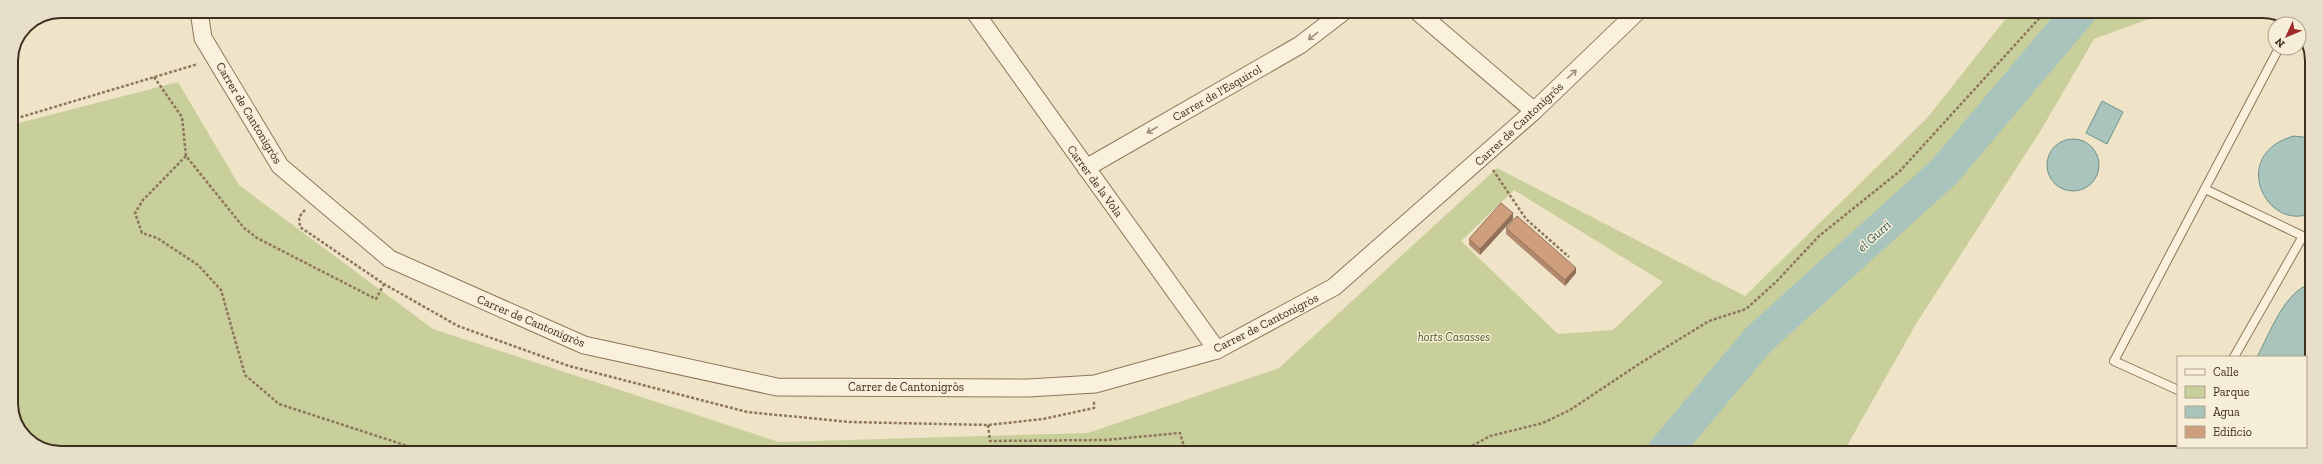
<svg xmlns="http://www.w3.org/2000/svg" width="2323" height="464" font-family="'Zilla Slab',serif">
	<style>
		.green { fill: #c9cf9b; fill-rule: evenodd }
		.water { fill: #a9c4bc; stroke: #6f938a }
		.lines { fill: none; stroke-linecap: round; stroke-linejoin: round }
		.river { stroke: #a9c4bc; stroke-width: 34 }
		.service-casing { stroke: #8d765c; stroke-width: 10 }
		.minor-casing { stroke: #8d765c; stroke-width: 19 }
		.path { stroke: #8d765c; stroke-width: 2.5; stroke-dasharray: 3 2; stroke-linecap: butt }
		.service { stroke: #faf1dc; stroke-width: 8 }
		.minor { stroke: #faf1dc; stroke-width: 17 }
		.wall { fill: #b2896c }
		.shaded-wall { fill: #916f58 }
		.building { fill: #cf9f7d; stroke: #916f58 }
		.oneway { stroke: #9c907e }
		.labels { text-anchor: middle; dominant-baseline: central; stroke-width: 3; stroke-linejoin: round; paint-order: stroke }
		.street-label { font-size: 12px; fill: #3d2e20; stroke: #f7eed8 }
		.park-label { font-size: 12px; font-style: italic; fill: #4d5a26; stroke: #f7eed8 }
		.water-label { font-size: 13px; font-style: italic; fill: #2f5d5a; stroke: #f7eed8 }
		.rim { fill: none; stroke: #3d2e20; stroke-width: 2 }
	</style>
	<rect width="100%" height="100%" fill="#f0e4c8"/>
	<!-- green -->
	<path class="green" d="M2011 12H2168L2094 39 2041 130 1916 324 1843 453 51 452 24 436 11 409V125L178 82 239 185 433 329 779 442 1088 433 1279 368 1497 168 1745 296 1928 117ZM1514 190 1663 282 1613 330 1558 334 1461 241Z"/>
	<!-- water -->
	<g class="water">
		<polygon points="2102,101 2123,112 2107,144 2086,133"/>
		<path d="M2294 136 2312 138V213C2266 233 2228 154 2294 136Z"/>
		<circle cx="2073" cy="165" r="26"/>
		<path d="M2311 284V413L2306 421V357H2257C2269 335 2285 290 2311 284Z"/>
		<polygon points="2206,447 2278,447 2262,453 2206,453"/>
	</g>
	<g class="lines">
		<!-- river -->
		<polyline class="river" points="1663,453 1759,339 1944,172 2079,12"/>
		<!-- service casing -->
		<g class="service-casing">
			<g id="service">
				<polyline points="2291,24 2292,23"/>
				<polyline points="2205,189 2311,240"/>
				<polyline points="2234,357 2303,236"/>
				<polyline points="2178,390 2114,361 2279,48"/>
				<polyline points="2180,453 2184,447"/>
			</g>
		</g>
		<!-- minor casing -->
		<g class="minor-casing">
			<g id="minor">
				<polyline points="199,11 203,38 280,166 390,259 584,345 777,387 1028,388 1095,384 1217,350 1334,287 1534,111 1637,12"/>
				<polyline points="974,11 1217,350"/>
				<polyline points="1418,12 1534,111"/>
				<polyline points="1086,168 1300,45 1343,12"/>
			</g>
		</g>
		<!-- path -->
		<g class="path">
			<polyline points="154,77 182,117 186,156 244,228 257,238 376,299 384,284"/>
			<polyline points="11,120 198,64"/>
			<polyline points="186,156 143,200 135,213 142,233 157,238 198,265 221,290 245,375 279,404 426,452"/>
			<polyline points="1493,170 1526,219 1569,257"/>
			<polyline points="305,210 299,217 300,227 384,284 458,326 569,366 747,412 850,422 988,425 1043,419 1094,408 1094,401"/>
			<polyline points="988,425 990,441 1105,440 1180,433 1186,453"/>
			<polyline points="1459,453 1490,436 1543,423 1570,410 1639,364 1709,321 1746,309 1776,282 1819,236 1900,171 2045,12"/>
		</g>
		<!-- service -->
		<use href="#service" class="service"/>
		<!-- minor -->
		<use href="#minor" class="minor"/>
	</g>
	<!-- wall -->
	<g class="wall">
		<polygon points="1513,219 1480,255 1469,245 1469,239"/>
		<polygon points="1506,228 1576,273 1565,286 1506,234"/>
	</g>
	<!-- shaded-wall -->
	<g class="shaded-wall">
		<polygon points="1513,213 1513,219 1480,255 1480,249"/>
		<polygon points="1576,268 1576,273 1565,286 1565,280"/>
	</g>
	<!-- building -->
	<g class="building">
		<polygon points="1501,203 1513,213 1480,249 1469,239"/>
		<polygon points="1517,216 1576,268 1565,280 1506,228"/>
	</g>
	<!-- one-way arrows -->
	<defs><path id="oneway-shaft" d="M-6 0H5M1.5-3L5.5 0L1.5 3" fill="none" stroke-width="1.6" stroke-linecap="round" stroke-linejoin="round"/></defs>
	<g class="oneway">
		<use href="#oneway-shaft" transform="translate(1313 36) rotate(142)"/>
		<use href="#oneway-shaft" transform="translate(1572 74) rotate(-44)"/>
		<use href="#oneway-shaft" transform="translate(1152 130) rotate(150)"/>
	</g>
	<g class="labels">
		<!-- street labels -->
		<g class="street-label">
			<text transform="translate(1217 93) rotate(-30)">Carrer de l'Esquirol</text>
			<text transform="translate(249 113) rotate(59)">Carrer de Cantonigròs</text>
			<text transform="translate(1519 124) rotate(-43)">Carrer de Cantonigròs</text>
			<text transform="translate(1095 181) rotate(54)">Carrer de la Vola</text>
			<text transform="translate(531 321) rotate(23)">Carrer de Cantonigròs</text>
			<text transform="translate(1266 323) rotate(-27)">Carrer de Cantonigròs</text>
			<text x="906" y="387">Carrer de Cantonigròs</text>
		</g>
		<!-- park labels -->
		<g class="park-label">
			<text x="1454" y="337">horts Casasses</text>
		</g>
		<!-- water labels -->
		<g class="water-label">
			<text transform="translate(1874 236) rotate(-42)">el Gurri</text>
		</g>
	</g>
	<!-- crop -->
	<path d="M0 0H2323V464H0ZM61 18H2262A43 43 0 0 1 2305 61V403A43 43 0 0 1 2262 446H61A43 43 0 0 1 18 403V61A43 43 0 0 1 61 18Z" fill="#e8dfc9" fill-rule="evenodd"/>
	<path class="rim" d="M61 18H2262A43 43 0 0 1 2305 61V403A43 43 0 0 1 2262 446H61A43 43 0 0 1 18 403V61A43 43 0 0 1 61 18Z"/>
	<!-- legend -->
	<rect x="2177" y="356" width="130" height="92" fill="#f7eed8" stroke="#ada18e"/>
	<rect x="2185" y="369" width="20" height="6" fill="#faf1dc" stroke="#ada18e"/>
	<text x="2213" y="376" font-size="12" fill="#3d2e20">Calle</text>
	<rect x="2185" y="386" width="20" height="12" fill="#c9cf9b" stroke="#ada18e"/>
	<text x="2213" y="396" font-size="12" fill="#3d2e20">Parque</text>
	<rect x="2185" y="406" width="20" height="12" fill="#a9c4bc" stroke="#ada18e"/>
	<text x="2213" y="416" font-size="12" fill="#3d2e20">Agua</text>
	<rect x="2185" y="426" width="20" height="12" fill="#cf9f7d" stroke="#ada18e"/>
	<text x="2213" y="436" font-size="12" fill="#3d2e20">Edificio</text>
	<!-- north arrow -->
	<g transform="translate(2287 36) rotate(226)"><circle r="19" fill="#f7eed8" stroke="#ada18e"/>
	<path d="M0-3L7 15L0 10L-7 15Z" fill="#9e2a2b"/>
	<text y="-6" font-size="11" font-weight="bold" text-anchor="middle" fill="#3d2e20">N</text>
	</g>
</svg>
